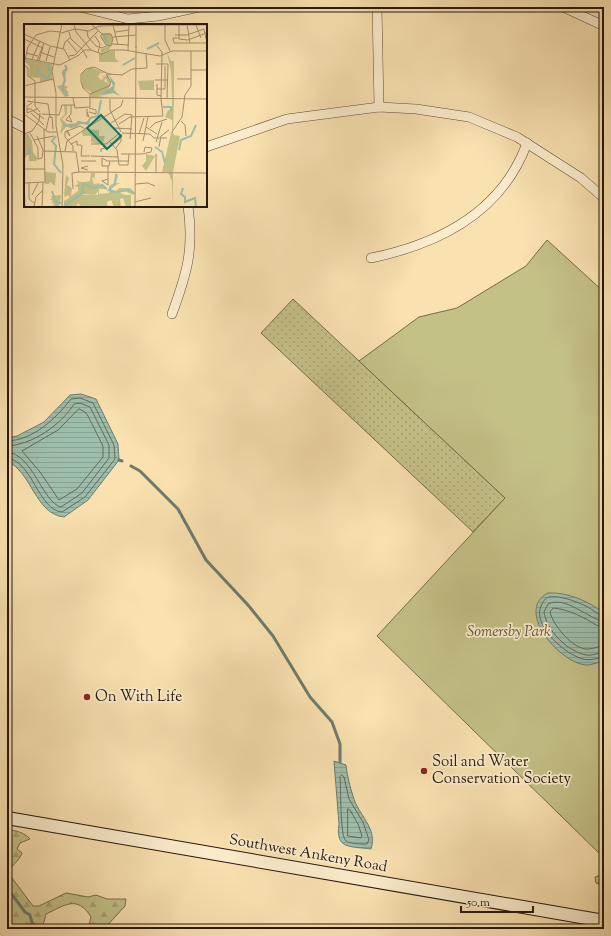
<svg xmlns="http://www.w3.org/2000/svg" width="611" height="936" font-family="'Sorts Mill Goudy',serif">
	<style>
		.grass { fill: url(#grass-dots); stroke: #766c49 }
		.forest { fill: url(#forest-firs); stroke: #766c49 }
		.park { fill: #c4c187; stroke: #766c49 }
		.water { fill: url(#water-rules); stroke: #6e7b6c }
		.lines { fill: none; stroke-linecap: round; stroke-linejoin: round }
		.shore { stroke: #626a5c; stroke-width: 1 }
		.stream { stroke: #6e7b6c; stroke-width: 3 }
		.street-casing { stroke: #5c4a34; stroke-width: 10 }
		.secondary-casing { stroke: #27170b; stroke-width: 14 }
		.street { stroke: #fbeccc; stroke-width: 9 }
		.secondary { stroke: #fbeccc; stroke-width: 12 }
		.poi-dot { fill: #8f2418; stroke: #fbeccc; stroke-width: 1.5 }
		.labels { text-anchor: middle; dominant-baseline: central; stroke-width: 3.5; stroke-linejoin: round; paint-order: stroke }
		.park-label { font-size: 15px; font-style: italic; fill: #5e5236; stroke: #fbeccc }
		.poi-label { font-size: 15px; fill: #27170b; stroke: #fbeccc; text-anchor: start }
		.street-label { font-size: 15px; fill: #27170b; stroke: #fbeccc }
		.inset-river { fill: none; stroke: #9ebeac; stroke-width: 2 }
		.inset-road { fill: none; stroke: #a5906e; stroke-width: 1 }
		.view { fill: #0f766e; fill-opacity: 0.15; stroke: #0f766e; stroke-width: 2 }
		.inset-edge { fill: none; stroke: #27170b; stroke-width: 2 }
	</style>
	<defs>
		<pattern id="grass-dots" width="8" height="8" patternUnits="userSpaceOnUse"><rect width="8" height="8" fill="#c4c187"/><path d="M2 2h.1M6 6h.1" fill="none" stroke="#a8a573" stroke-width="1.8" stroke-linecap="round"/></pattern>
		<pattern id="forest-firs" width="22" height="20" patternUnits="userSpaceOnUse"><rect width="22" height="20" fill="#c4c187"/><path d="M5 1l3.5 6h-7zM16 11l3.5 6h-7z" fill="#a8a573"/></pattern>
		<pattern id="water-rules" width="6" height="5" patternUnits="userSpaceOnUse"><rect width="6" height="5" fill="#9ebeac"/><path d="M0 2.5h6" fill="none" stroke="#88a393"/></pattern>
	</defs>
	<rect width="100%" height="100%" fill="#f9e1b0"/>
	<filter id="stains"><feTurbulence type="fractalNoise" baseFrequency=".005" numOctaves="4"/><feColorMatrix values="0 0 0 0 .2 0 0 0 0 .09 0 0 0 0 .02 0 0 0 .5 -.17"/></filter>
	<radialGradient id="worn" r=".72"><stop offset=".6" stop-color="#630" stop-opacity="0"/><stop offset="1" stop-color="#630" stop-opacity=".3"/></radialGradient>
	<!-- grass -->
	<polygon class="grass" points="293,299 505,498 473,532 261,333"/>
	<!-- forest -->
	<g class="forest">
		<path d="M7 829C16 831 24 832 30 839L20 843 17 849 22 853C19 862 10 865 9 874L33 906H39L66 893 88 897 96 895 107 899H126L125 906 104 929H88L91 917C77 894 64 906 46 914L44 922 39 929H7Z"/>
		<polygon points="604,874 604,886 596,883 595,877"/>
	</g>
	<!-- park -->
	<polygon class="park" points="547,240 604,292 604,858 377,636 505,498 359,361 419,317 457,308 526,266"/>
	<!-- water -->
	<g class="water">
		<path d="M81 394 96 399 118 444 119 460 88 500 64 517C35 514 32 472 7 461V438L17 436 44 422 70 395Z"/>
		<path d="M548 593C568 592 588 601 604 613V661C599 662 594 664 589 665 563 667 513 611 548 593Z"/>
		<path d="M334 761 346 765C347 775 350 787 353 796 358 815 378 828 371 849 351 846 335 850 339 824Z"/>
	</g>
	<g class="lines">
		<!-- shore -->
		<g class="shore">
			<polygon points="79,409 85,412 88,416 103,446 103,457 77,489 59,500 40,472 22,451 58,430"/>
			<path d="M7 441C34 440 55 419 71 399L80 398 93 403 114 445 115 459 85 497 62 512C38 510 33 461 7 458"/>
			<path d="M7 446C32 445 61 425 74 404L80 403 90 407 109 445V458L82 493 61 507C42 502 33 454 7 452"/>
			<path d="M604 616C598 615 593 610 588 607 577 602 561 595 549 597 545 598 543 602 541 606 532 626 566 655 583 659 590 661 597 658 604 657"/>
			<path d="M604 621C589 620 566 595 548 604L544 612C547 631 567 651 586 655 591 656 598 653 604 652"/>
			<path d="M604 627C596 627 591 621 584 618 574 613 564 609 553 608L550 612C553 625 573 650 588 649 593 649 599 646 604 646"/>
			<path d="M342 775 344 777 349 799 363 822 369 840 367 844C362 844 350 844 346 841 340 838 341 787 340 777Z"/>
			<polygon points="348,809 350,810 358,824 362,836 361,838 348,836"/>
		</g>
		<!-- stream -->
		<g class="stream">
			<polyline points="119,460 122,461"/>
			<polyline points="131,466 140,471 178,509 206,560 248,605 273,636 310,697 332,722 340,744 340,762"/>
			<polyline points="7,888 25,912 30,915 32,923 41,929"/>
		</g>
		<!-- street casing -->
		<g class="street-casing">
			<g id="street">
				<polyline points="80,7 128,19 158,16 199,7"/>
				<polyline points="377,7 379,107"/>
				<polyline points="563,7 604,26"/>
				<polyline points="7,119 25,128"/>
				<polyline points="206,147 287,119 379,107 416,109 469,117 517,137 581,178 604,198"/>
				<path d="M371 258C439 244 502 212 527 143"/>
				<path d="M172 314C187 273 194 250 188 206"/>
			</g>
		</g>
		<!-- secondary casing -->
		<g class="secondary-casing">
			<polyline id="secondary" points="7,818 604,921"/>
		</g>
		<!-- street -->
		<use href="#street" class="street"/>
		<!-- secondary -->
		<use href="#secondary" class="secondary"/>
	</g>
	<!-- markers -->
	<g class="poi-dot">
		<circle cx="87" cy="697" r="4"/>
		<circle cx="424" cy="771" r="4"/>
	</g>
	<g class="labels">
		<!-- park labels -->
		<g class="park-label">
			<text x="509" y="632">Somersby Park</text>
		</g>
		<!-- poi labels -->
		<g class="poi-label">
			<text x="95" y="697">On With Life</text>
			<text x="432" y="762">Soil and Water<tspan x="432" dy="17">Conservation Society</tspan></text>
		</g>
		<!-- street labels -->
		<g class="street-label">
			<text transform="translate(308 854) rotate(10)">Southwest Ankeny Road</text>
		</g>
	</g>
	<!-- overview -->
	<g transform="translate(24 24)">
		<rect width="183" height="183" fill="#f9e1b0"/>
		<path d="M66 43 82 49H76L74 53 77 56 80 54 77 51 81 53 83 49 88 50 84 52 87 59H84L82 54 80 57 87 61 82 68 74 72 85 74H67V68L58 63V49ZM21 148 32 149 31 162 26 158 25 160H21ZM57 170 60 171H111H107V183H102L99 174 96 175 97 183H90L87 176 83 178 84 183H56Z" fill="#c4c187"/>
		<path d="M43 43 40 61 44 63 42 65 45 72 41 73 33 62 38 61 40 56 38 47ZM114 57 130 56V66H116ZM122 130 131 132 122 147 118 142 122 137ZM67 149H71V157L70 153 68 154 70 160 76 159 75 161 79 160 83 165H75V170L85 169V162L90 159 92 149 94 151 92 159H96L87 164 88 168H91L95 164H106L111 169 109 171 99 166 96 169 102 171 83 172 74 171V167L71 171 57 170V183L54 179 52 183 40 182V177L45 174V171L41 173 40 171 42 151 45 154 43 161 48 164 47 172 54 167V163L50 162 54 160 53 156 56 158V150V158H61L66 157ZM37 171 35 183H29L30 179H27L29 177 25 175H28L27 172Z" fill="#c4c187"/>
		<path d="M81 9H86L89 15 85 26 78 29 76 26 84 22 78 14ZM91 26V34L95 38H75V30ZM143 29 147 37H150V74H148L147 47ZM0 35 28 40V55L16 59V54L5 53 6 42 1 38ZM148 75H150L149 108 150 111 156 112 149 148V183L148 157 144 148H138L147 109 145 108H148V96L141 93 144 86 148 87ZM40 81H43V90L38 95 43 100 62 98 67 93 73 92 75 85V91L66 95 65 100H57L49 104 43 102 36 110 38 101 36 95 41 90ZM62 105 75 106V112H81L79 119 74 120 67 118V112H59L58 108ZM0 110H4L8 117 9 128 14 135 12 137H5V131H1Z" fill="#c4c187"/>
		<path d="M85 51 91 59 90 66 96 72 89 69 75 72 89 62Z" fill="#9ebeac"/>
		<path class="inset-river" d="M79 10 84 21M123 25 135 19M41 41 43 45 39 49 41 56 38 65 43 68 42 72M99 41 111 34M13 45 15 49 24 55M24 54 26 50 24 40M139 83H147V88M40 101 47 103 46 101 52 102 54 98 64 100 66 94 74 92 77 76M32 112 28 117 32 122 30 140 37 149M131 123 138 128 141 139M155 126 157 116 167 112 172 101M0 134 2 130 6 129V125M92 150 91 160 85 166 92 168 105 166 110 169M159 164 157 170 161 173V178L171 174 172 183M28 167 32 178 37 179M40 182 60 168 58 166 60 160 70 164 78 161 83 165"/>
		<path class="inset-road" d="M50 0 52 8 67 26M67 0 77 9M112 0V24M141 0V16L146 27M155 0V15M163 0 166 19M89 1 94 21M112 1H183M172 1 177 14M63 7 64 13 72 22 78 24 82 22M45 8 47 15 59 26 63 34M91 8 105 6M37 9 51 5 65 7 75 2 112 1M0 10 26 22 40 25 46 36M78 10H87L89 15 87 22 82 21 77 13V11L78 10V9M151 11H163L180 5 182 15M71 12 76 20 74 29M89 13 112 11M0 15 19 24M155 15 164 16 182 9M43 16 53 28M153 19H183M153 19H150L149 14H155M88 20 105 21M133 22 138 28 137 75M39 25 41 18 46 14M67 26 78 30 87 26H100L136 32 148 27H183M104 27 105 1M2 29 14 32M18 29 30 33M55 31 60 26H67M45 32 51 31 74 7M0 34 36 41 55 31M8 35 16 17M13 37 20 19M15 37 19 23M22 37 26 23M0 40 4 23 12 11 26 7 36 8M132 40H144L143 75M0 41 4 44V52L11 57V82L16 88M167 46H183M153 55H167M131 56H144M133 60V71L137 72M0 62 29 55M133 65H141V42M66 70 85 62 87 58 82 50M0 73 183 75M49 74 51 84 66 83V70L59 64 57 58V50L62 45 70 43 85 50 98 51 108 45 123 44 122 29M86 75V86L97 108M137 75 139 92M3 77 24 80 26 93M8 79 3 82V89L13 85M65 84 72 86V90L65 88M3 85H7L20 95M63 88 65 93 63 92V85M7 89 20 101M0 90 24 108H33M18 90 35 91 38 81H50M45 92 48 98 42 96 43 94 47 90V81M157 97 161 101 162 112M87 99 101 90 108 91 106 115M95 100 106 93 139 92M122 103 133 110M90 104 108 105M126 104 131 99 143 95M22 106 25 93H28L29 105M42 107 46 112 43 106M148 108 158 93 161 71 167 62V27M6 109 14 124V135M98 109 126 110 130 114H143M0 110 8 107 15 97 16 89M115 110 120 94M13 112 19 126 18 134 14 135M10 116 30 112M119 117 124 93M86 118 93 126 95 141H104L105 130M132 118 138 98M47 120 53 117V121H57M67 120H82L96 109M58 121 57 132H66M135 123 137 112 145 106M92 124 97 117V110M19 127 52 128 55 148M41 127 43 117 97 82 99 76M49 127V122L41 113V108L56 102 61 105M77 128V125L86 123 97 114M97 130H118L127 128 128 124 121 123 120 128M67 132 94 133M78 134 83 137H105M78 134V142H85L86 137M57 137H72M84 142V161L78 157 84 155M0 145H21M64 146 57 144 64 142M132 149V130M0 156 1 183M0 159 21 158 20 105M5 159V175L10 179M111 160 124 159 131 162M49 165 48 149 55 148 183 149M8 171 14 159M111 178 127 174M10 183 12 173 19 166M18 183 19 159M38 183 39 141 32 102V69L28 47 38 0M111 183 112 22"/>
		<path class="view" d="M77 91 97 112 83 125 63 104Z"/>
		<rect width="183" height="183" class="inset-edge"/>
	</g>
	<!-- margin -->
	<rect width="611" height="936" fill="none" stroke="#f9e1b0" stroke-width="24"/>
	<rect x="8" y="8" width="595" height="920" fill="none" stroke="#27170b" stroke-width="2"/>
	<rect x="12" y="12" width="587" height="912" fill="none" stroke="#27170b"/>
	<!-- scale -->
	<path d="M461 906v6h72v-6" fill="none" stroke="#27170b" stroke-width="2"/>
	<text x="467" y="906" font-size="12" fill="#27170b" stroke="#fbeccc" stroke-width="3" paint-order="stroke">50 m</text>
	<rect width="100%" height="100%" filter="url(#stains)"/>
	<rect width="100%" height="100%" fill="url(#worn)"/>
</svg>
